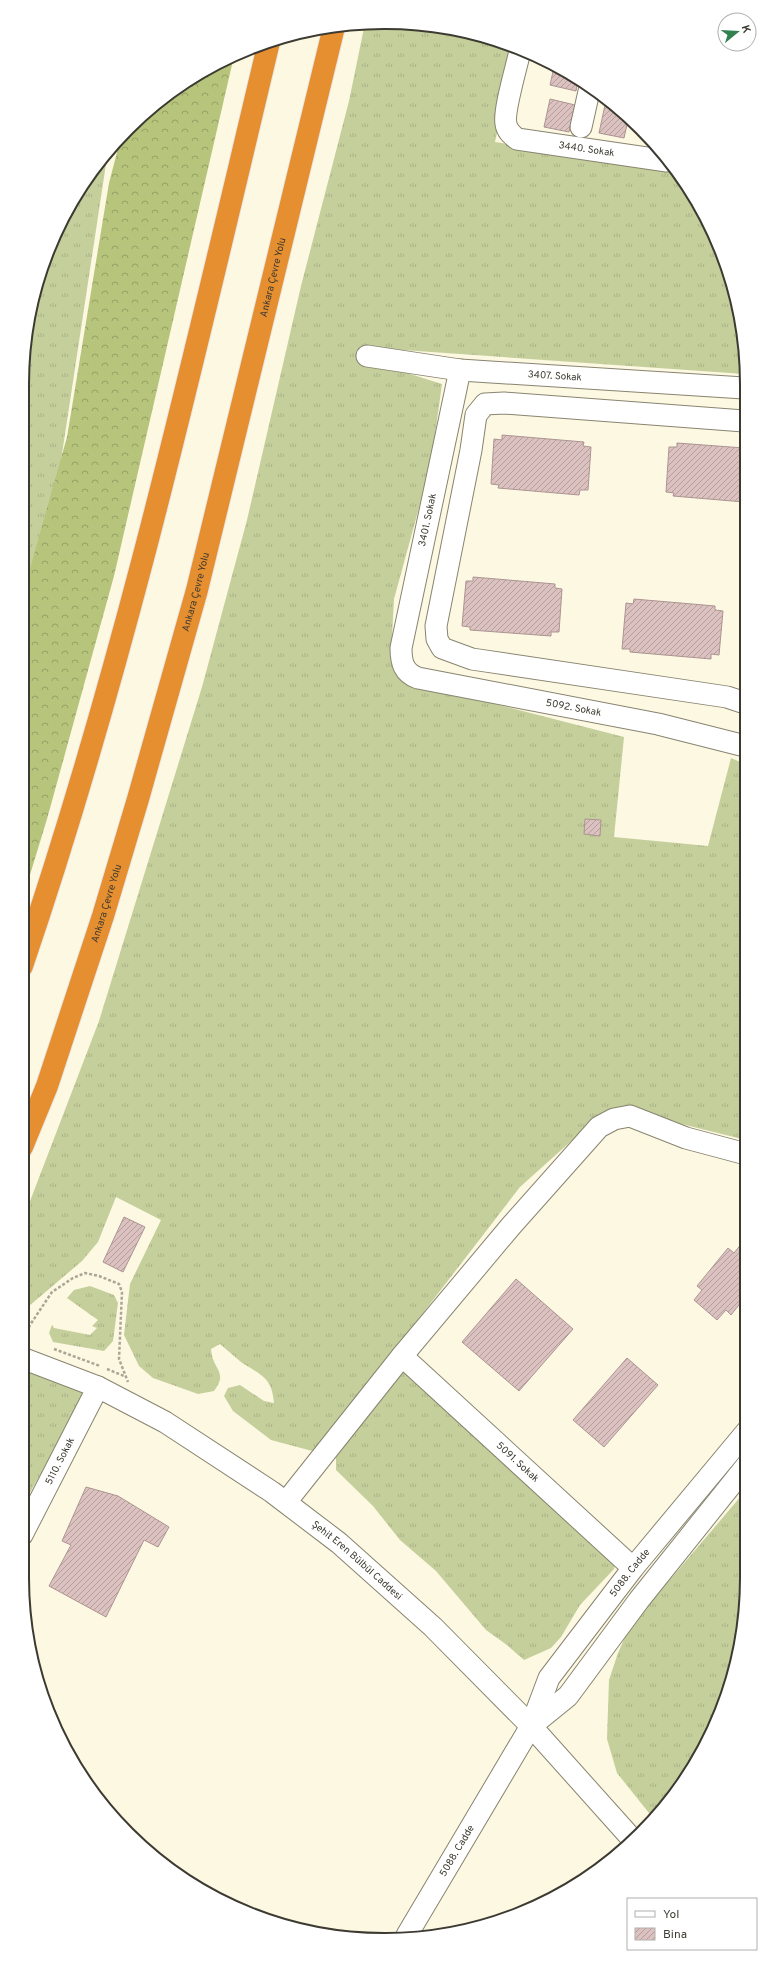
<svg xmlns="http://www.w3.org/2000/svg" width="769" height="1962" font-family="Overpass,sans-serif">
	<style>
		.grass { fill: url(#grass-tufts) }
		.forest { fill: url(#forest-crowns) }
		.building { fill: url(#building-hatch); stroke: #ac9492 }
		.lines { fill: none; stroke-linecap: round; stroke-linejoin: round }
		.minor-casing { stroke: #888470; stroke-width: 23 }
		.highway-casing { stroke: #e8e7e6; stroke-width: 24 }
		.path { stroke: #a9a695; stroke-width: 2.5; stroke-dasharray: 3 2; stroke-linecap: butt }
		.minor { stroke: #fff; stroke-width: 21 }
		.highway { stroke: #e68f31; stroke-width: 22 }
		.labels { text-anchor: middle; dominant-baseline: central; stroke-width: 4; stroke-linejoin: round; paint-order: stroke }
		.street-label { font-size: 10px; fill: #3c3a31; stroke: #fff }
		.rim { fill: none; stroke: #3c3a31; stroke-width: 2 }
	</style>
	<defs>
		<pattern id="grass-tufts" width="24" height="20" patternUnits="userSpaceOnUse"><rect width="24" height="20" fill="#c5cf9b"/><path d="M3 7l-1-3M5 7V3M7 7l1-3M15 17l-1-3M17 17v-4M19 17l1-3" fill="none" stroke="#aab286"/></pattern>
		<pattern id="forest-crowns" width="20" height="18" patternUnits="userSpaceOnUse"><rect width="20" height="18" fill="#b7c47b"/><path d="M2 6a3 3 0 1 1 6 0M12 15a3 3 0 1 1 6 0" fill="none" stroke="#96a065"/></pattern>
		<pattern id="building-hatch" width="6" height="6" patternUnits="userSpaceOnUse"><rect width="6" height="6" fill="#dbc1bf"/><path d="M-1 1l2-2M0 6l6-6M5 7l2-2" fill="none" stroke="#b39e9c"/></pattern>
	</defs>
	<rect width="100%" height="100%" fill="#fdf8e2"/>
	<!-- grass -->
	<g class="grass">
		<path d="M365 23 432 25 501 41 514 48 495 142 672 169 719 246 744 337V374L360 347 359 358 442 384 431 464 394 599 391 655 402 680 624 737 614 837 708 846 731 758 745 764 746 1140 621 1109 598 1117 520 1187 316 1452 271 1440 233 1411 224 1396 228 1388 240 1385 264 1401 274 1403C272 1376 260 1375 241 1362 234 1356 227 1350 220 1344L211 1349C212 1370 229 1371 214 1391L198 1394 153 1378 139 1366 124 1335 130 1284 161 1220 116 1197 98 1242 82 1261 22 1312V1222L99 1021 202 687 247 520 301 286 349 101Z"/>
		<polygon points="113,145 106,164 60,467 22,597 22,385 41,268 70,203"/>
		<polygon points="90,1286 114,1295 118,1303 113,1341 104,1351 53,1342 49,1333 52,1325 54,1328 90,1335 97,1328 92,1326 98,1320 67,1298 74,1290"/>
		<polygon points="22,1368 82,1390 82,1400 22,1507"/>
		<polygon points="404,1369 615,1562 614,1569 580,1605 561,1637 551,1648 524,1660 507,1645 486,1630 436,1571 400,1540 373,1506 336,1470 336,1450"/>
		<polygon points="747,1489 747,1577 728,1694 672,1798 653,1818 617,1773 607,1739 609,1680 618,1653 629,1628"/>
	</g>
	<!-- forest -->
	<polygon class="forest" points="234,56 114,576 47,819 22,901 22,597 67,437 109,183 121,137 164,97 224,59"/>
	<!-- building -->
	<g class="building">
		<polygon points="554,67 578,79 576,91 550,85"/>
		<polygon points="550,99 575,105 569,132 544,127"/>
		<polygon points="605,105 613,107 628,120 624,138 599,133"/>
		<polygon points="502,435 584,442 583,446 591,447 588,490 580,490 579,495 498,488 499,485 491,484 494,439 502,440"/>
		<polygon points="677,443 744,448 744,502 673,496 674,493 666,492 669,447 677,447"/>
		<polygon points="473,577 555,584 555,588 562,589 559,632 551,632 551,636 470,630 470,627 462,626 466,581 473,581"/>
		<polygon points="634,599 715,606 715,610 723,611 719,655 711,654 711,659 630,652 630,649 622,649 626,603 633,604"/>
		<polygon points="585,819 601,820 600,836 584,834"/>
		<polygon points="124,1217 145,1227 123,1272 103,1262"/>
		<polygon points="742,1243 746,1247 746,1296 731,1315 726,1310 717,1320 694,1300 702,1290 697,1286 728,1248 734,1253"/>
		<polygon points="516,1279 573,1329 519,1391 462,1342"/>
		<polygon points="627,1358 658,1385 604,1447 573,1420"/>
		<polygon points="86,1487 118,1496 169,1527 158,1547 144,1540 106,1617 49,1586 71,1545 62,1541"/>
	</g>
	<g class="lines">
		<!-- minor casing -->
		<g class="minor-casing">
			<g id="minor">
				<path id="s1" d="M520 51C517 65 503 112 506 124 507 131 512 135 517 139L667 161"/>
				<polyline points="581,127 590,87"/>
				<path id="s2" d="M367 356 460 370 744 388"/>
				<path id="s3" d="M460 370 401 648C401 663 404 673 418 678L658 724 745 746"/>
				<polyline points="744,421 504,403 485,404 476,415 471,450 436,626 437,639 442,648 472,659 727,697 745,703"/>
				<path id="s4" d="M402 1356 633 1568"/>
				<path id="s5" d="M22 1358 98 1387 165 1422 272 1492 339 1543 433 1627 531 1726 633 1840"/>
				<polyline points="286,1502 402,1356 511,1226 599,1127 614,1119 630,1116 686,1138 746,1154"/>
				<path id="s6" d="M22 1535 98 1387"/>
				<polyline points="531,1726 568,1696 639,1600 747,1465"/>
				<path id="s7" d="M407 1935 531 1726 549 1678 633 1568 747 1431"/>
			</g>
		</g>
		<!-- highway casing -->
		<g class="highway-casing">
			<g id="highway">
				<path d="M22 966C125 664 195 352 269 42"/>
				<path id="s8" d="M22 1147 47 1086 103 916 138 799 197 590 334 27"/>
			</g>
		</g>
		<!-- path -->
		<g class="path">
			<polyline points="22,1341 30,1325 52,1292 73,1278 85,1273 99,1276 119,1284 122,1292 119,1359 128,1382"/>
			<polyline points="54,1349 100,1366"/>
			<polyline points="107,1369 124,1376"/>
		</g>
		<!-- minor -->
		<use href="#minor" class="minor"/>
		<!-- highway -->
		<use href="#highway" class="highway"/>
	</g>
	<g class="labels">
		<!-- street labels -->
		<g class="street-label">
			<text stroke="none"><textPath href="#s1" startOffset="164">3440. Sokak</textPath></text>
			<text stroke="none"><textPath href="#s8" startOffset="906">Ankara Çevre Yolu</textPath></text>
			<text stroke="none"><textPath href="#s2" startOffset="189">3407. Sokak</textPath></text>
			<text transform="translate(428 520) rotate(-78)">3401. Sokak</text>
			<text stroke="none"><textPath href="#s8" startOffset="582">Ankara Çevre Yolu</textPath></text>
			<text stroke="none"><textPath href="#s3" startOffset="480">5092. Sokak</textPath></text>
			<text stroke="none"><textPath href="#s8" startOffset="258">Ankara Çevre Yolu</textPath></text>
			<text stroke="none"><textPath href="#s6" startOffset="83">5110. Sokak</textPath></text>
			<text stroke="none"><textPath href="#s4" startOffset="157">5091. Sokak</textPath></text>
			<text stroke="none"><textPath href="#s5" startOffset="394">Şehit Eren Bülbül Caddesi</textPath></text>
			<text stroke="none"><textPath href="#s7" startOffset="427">5088. Cadde</textPath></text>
			<text stroke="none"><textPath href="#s7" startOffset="98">5088. Cadde</textPath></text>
		</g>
	</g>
	<!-- crop -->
	<path d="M0 0H769V1962H0ZM384 29H385A355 355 0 0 1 740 384V1578A355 355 0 0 1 385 1933H384A355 355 0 0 1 29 1578V384A355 355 0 0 1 384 29Z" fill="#fff" fill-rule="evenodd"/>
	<path class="rim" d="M384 29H385A355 355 0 0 1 740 384V1578A355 355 0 0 1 385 1933H384A355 355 0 0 1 29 1578V384A355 355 0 0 1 384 29Z"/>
	<!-- legend -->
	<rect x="627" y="1898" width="130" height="52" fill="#ffffff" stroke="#b1b0ad"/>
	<rect x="635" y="1911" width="20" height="6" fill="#ffffff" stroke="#b1b0ad"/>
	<text x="663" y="1918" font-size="12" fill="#3c3a31">Yol</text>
	<rect x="635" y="1928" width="20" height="12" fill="url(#building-hatch)" stroke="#b1b0ad"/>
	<text x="663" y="1938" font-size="12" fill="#3c3a31">Bina</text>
	<!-- north arrow -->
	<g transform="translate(737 32) rotate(72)"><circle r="19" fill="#ffffff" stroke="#b1b0ad"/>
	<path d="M0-3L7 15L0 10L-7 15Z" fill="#328151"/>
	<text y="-6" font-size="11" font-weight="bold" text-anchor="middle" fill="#3c3a31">K</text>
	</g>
</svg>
